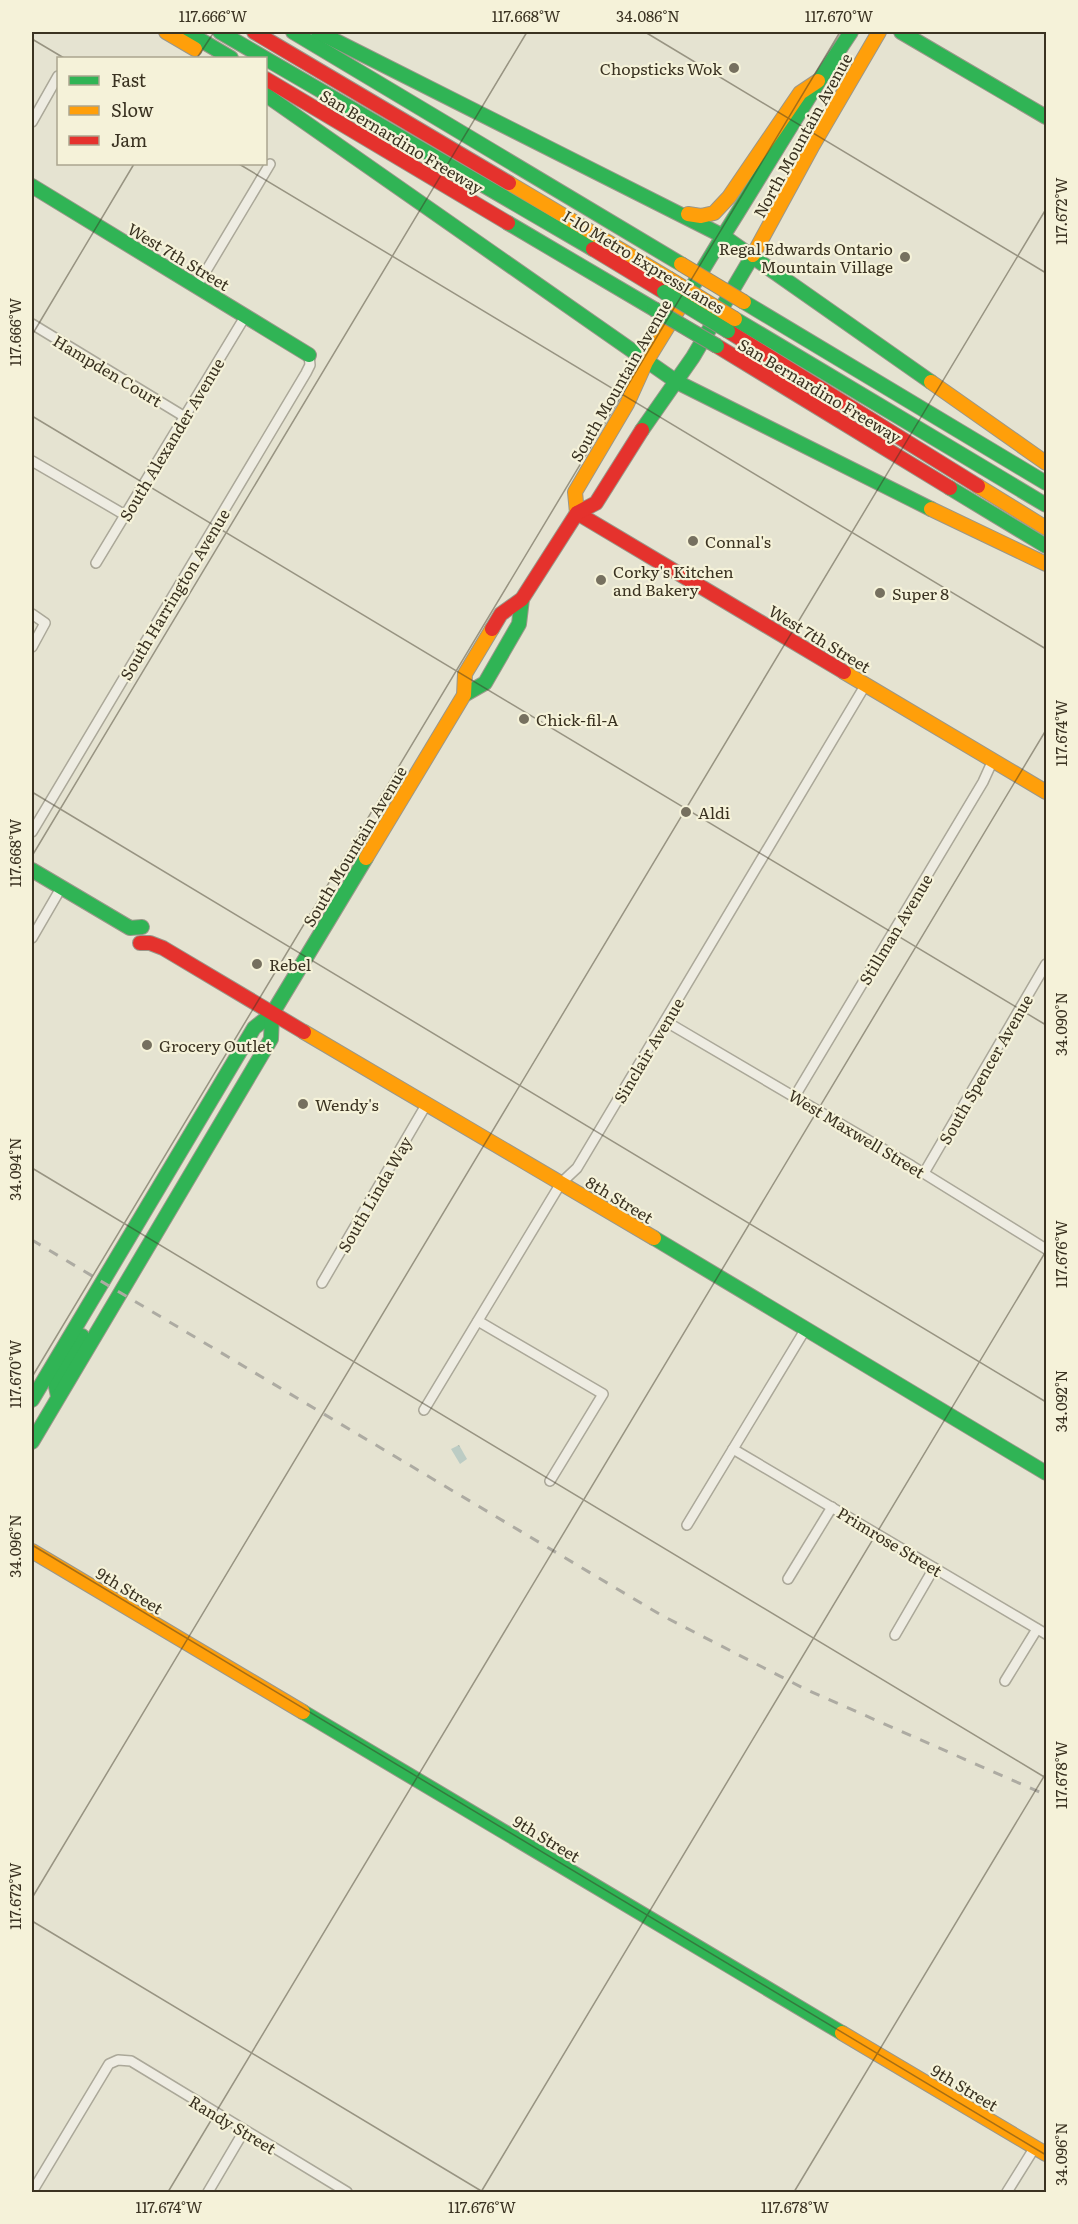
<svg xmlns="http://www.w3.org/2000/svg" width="1078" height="2224" font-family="Literata,serif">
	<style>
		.water { fill: url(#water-ripples) }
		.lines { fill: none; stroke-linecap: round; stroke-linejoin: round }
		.street-casing { stroke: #aba899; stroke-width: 12 }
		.fast-casing { stroke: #9a978a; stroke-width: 16 }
		.slow-casing { stroke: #9a978a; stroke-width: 16 }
		.jam-casing { stroke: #9a978a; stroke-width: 16 }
		.street { stroke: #eeece2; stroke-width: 9 }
		.fast { stroke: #30b455; stroke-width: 14 }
		.slow { stroke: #ff9f0a; stroke-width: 14 }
		.jam { stroke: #e5322d; stroke-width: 14 }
		.rail { stroke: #adaba2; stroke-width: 3; stroke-dasharray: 10 10; stroke-linecap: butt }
		.fast-bridge-casing { stroke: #908d80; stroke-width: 16; stroke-linecap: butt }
		.slow-bridge-casing { stroke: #908d80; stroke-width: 16; stroke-linecap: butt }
		.fast-bridge { stroke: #30b455; stroke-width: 14 }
		.slow-bridge { stroke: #ff9f0a; stroke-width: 14 }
		.ticks { fill: none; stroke: #3a3221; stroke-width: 1.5; stroke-opacity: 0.45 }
		.poi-dot { fill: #76705f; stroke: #f5f2d9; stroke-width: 2 }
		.labels { text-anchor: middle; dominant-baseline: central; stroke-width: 4.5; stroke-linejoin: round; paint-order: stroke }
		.poi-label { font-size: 16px; fill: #3a3221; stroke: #f5f2d9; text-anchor: start }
		.street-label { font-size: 16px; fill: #3a3221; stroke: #f5f2d9 }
		.neatline { fill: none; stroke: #3a3221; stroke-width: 2 }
		.ticks-label { font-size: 15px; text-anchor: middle; fill: #3a3221 }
	</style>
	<defs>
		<pattern id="water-ripples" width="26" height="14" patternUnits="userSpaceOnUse" patternTransform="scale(1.5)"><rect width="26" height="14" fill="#bcccc4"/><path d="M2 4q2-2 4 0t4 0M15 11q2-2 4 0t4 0" fill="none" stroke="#a2b0a8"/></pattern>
	</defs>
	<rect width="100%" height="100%" fill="#e5e3d1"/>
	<!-- water -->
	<polygon class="water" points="459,1445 467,1459 460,1464 451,1449"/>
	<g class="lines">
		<!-- street casing -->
		<g class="street-casing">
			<g id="street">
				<polyline points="32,122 58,76"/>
				<polyline points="197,286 270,164"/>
				<polyline points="32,324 185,417"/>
				<polyline points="32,461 125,515"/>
				<polyline points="96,563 246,315"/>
				<polyline points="32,614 45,623 32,647"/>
				<polyline points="32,832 306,373 310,365 309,355"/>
				<polyline points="32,938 61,888"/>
				<polyline points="665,1021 912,1166 1046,1249"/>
				<polyline points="795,1096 983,782 993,760"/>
				<polyline points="924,1173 1046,964"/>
				<polyline points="322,1283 426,1105"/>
				<polyline points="478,1321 603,1394 550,1481"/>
				<polyline points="424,1410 561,1183 577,1168 866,684"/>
				<polyline points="733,1449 1046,1634"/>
				<polyline points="687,1525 805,1330"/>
				<polyline points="788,1579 832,1507"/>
				<polyline points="895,1635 934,1568"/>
				<polyline points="1005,1681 1037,1629"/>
				<polyline points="32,2192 109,2064 118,2060 131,2061 347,2192"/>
				<polyline points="208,2192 244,2131"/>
				<polyline points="1007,2192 1035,2147"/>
			</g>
		</g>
		<!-- fast casing -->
		<g class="fast-casing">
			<g id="fast">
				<polyline points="187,32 231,58"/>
				<polyline points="220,32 593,249"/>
				<polyline points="293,32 681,264"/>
				<polyline points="318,32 723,236 931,382"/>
				<polyline points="901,32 1046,117"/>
				<polyline points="266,95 677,382 931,509"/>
				<polyline points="32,186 309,355"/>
				<polyline points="508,223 654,309"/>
				<path d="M723 236C766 168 806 99 851 32"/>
				<polyline points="694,284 723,236"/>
				<polyline points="744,302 1046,483"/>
				<polyline points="735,319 1046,505"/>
				<polyline points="642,430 693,357 753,255"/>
				<polyline points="950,488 1046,546"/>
				<polyline points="464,695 485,683 519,624 522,599"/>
				<polyline points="32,870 130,928 142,927"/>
				<polyline points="654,1238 1046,1473"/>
				<polyline points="58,1396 55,1382 82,1336"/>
				<polyline points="32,1400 254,1028 272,1014 366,858"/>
				<polyline points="32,1442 271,1039 272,1014"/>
				<polyline points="303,1712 842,2033"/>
			</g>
		</g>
		<!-- slow casing -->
		<g class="slow-casing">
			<g id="slow">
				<polyline points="166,32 195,49"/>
				<polyline points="509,183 668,278"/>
				<polyline points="688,214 701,216 714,213 729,197 800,93 818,81"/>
				<polyline points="753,255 813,145 879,32"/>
				<polyline points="931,382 1046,463"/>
				<polyline points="978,486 1046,528"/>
				<polyline points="931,509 1046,564"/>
				<polyline points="577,513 575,492 627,404 646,362 678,310"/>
				<polyline points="844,672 1046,792"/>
				<polyline points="366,858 464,695 465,674 492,629"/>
				<polyline points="304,1032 654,1238"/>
				<polyline points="32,1551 303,1712"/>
				<polyline points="842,2033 1046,2154"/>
			</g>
		</g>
		<!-- jam casing -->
		<g class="jam-casing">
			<g id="jam">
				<polyline points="254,32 509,183"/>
				<polyline points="266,79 508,223"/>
				<polyline points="593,249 664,292"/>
				<polyline points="728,331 978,486"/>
				<polyline points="717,346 950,488"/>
				<polyline points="577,513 844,672"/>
				<polyline points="492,629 501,614 522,599 577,513 596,503 642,430"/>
				<polyline points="140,943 150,943 163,948 304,1032"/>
			</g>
		</g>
		<!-- street -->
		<use href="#street" class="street"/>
		<!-- fast -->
		<use href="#fast" class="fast"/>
		<!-- slow -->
		<use href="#slow" class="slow"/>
		<!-- jam -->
		<use href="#jam" class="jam"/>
		<!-- rail -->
		<polyline class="rail" points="32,1240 661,1615 805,1689 1046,1795"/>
		<!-- fast-bridge casing -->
		<g class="fast-bridge-casing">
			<g id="fast-bridge">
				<polyline points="664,292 728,331"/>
				<polyline points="654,309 717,346"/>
			</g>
		</g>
		<!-- slow-bridge casing -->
		<g class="slow-bridge-casing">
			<g id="slow-bridge">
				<polyline points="681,264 744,302"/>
				<polyline points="668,278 735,319"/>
			</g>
		</g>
		<!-- fast-bridge -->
		<use href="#fast-bridge" class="fast-bridge"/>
		<!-- slow-bridge -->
		<use href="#slow-bridge" class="slow-bridge"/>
	</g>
	<!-- ticks -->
	<path class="ticks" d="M645 32 1046 273M32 39 64 58M197 58 214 32M239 164 1046 649M32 335 134 164M32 416 1046 1025M32 792 1046 1402M32 856 527 32M32 1168 1046 1778M32 1377 840 32M32 1545 1046 2155M32 1898 1046 209M32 1921 483 2192M168 2192 1046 730M481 2192 1046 1251M794 2192 1046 1773"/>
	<!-- markers -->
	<g class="poi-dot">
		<circle cx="734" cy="68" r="6"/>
		<circle cx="905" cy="257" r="6"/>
		<circle cx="693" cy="541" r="6"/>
		<circle cx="601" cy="580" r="6"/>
		<circle cx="880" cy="593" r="6"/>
		<circle cx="524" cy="719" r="6"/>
		<circle cx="686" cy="812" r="6"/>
		<circle cx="257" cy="964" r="6"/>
		<circle cx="147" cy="1045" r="6"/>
		<circle cx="303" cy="1104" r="6"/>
	</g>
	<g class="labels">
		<!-- poi labels -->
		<g class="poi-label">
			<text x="722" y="68" text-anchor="end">Chopsticks Wok</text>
			<text x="893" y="248" text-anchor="end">Regal Edwards Ontario<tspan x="893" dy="18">Mountain Village</tspan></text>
			<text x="705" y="541">Connal's</text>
			<text x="613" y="571">Corky's Kitchen<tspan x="613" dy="18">and Bakery</tspan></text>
			<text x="892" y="593">Super 8</text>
			<text x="536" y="719">Chick-fil-A</text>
			<text x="698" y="812">Aldi</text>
			<text x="269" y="964">Rebel</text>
			<text x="159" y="1045">Grocery Outlet</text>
			<text x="315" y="1104">Wendy's</text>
		</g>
		<!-- street labels -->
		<g class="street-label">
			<text transform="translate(802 135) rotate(-61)">North Mountain Avenue</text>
			<text transform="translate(402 141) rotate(31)">San Bernardino Freeway</text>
			<text transform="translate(179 256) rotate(31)">West 7th Street</text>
			<text transform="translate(644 261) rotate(31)">I-10 Metro ExpressLanes</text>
			<text transform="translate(108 370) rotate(31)">Hampden Court</text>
			<text transform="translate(620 380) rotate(-60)">South Mountain Avenue</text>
			<text transform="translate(820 390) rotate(31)">San Bernardino Freeway</text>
			<text transform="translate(171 439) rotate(-59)">South Alexander Avenue</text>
			<text transform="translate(174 594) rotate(-59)">South Harrington Avenue</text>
			<text transform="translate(820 638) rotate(31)">West 7th Street</text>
			<text transform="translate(354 846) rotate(-59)">South Mountain Avenue</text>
			<text transform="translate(895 929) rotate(-59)">Stillman Avenue</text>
			<text transform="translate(648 1050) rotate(-59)">Sinclair Avenue</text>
			<text transform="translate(985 1069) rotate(-60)">South Spencer Avenue</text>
			<text transform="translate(857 1133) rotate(31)">West Maxwell Street</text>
			<text transform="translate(374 1194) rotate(-60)">South Linda Way</text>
			<text transform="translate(620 1199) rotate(31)">8th Street</text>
			<text transform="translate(890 1541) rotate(31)">Primrose Street</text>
			<text transform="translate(130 1590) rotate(31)">9th Street</text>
			<text transform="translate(547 1838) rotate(31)">9th Street</text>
			<text transform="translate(965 2087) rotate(31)">9th Street</text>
			<text transform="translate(233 2124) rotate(31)">Randy Street</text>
		</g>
	</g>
	<!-- border -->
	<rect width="1078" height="2224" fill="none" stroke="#f5f2d9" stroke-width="66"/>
	<!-- legend -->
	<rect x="57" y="57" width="210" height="108" fill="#f5f2d9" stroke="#aaa58f" stroke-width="1.5"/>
	<rect x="69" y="76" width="30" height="9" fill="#30b455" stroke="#aaa58f" stroke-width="1.5"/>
	<text x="111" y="87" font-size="18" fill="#3a3221">Fast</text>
	<rect x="69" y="106" width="30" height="9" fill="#ff9f0a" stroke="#aaa58f" stroke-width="1.5"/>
	<text x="111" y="117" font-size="18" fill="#3a3221">Slow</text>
	<rect x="69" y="136" width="30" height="9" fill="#e5322d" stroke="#aaa58f" stroke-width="1.5"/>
	<text x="111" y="147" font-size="18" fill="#3a3221">Jam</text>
	<rect x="33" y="33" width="1012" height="2158" class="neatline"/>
	<g class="ticks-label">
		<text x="213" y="22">117.666°W</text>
		<text x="526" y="22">117.668°W</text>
		<text x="648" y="22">34.086°N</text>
		<text x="839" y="22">117.670°W</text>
		<text transform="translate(1062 211) rotate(-90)" y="5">117.672°W</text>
		<text transform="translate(16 332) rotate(-90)" y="5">117.666°W</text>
		<text transform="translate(1062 733) rotate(-90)" y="5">117.674°W</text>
		<text transform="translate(16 853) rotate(-90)" y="5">117.668°W</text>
		<text transform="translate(1062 1024) rotate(-90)" y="5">34.090°N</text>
		<text transform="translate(16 1169) rotate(-90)" y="5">34.094°N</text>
		<text transform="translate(1062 1254) rotate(-90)" y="5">117.676°W</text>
		<text transform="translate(16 1374) rotate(-90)" y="5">117.670°W</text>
		<text transform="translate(1062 1401) rotate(-90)" y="5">34.092°N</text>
		<text transform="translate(16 1546) rotate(-90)" y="5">34.096°N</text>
		<text transform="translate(1062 1775) rotate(-90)" y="5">117.678°W</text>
		<text transform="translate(16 1896) rotate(-90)" y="5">117.672°W</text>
		<text transform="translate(1062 2154) rotate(-90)" y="5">34.096°N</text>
		<text x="169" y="2213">117.674°W</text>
		<text x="482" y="2213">117.676°W</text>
		<text x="795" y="2213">117.678°W</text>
	</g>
</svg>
